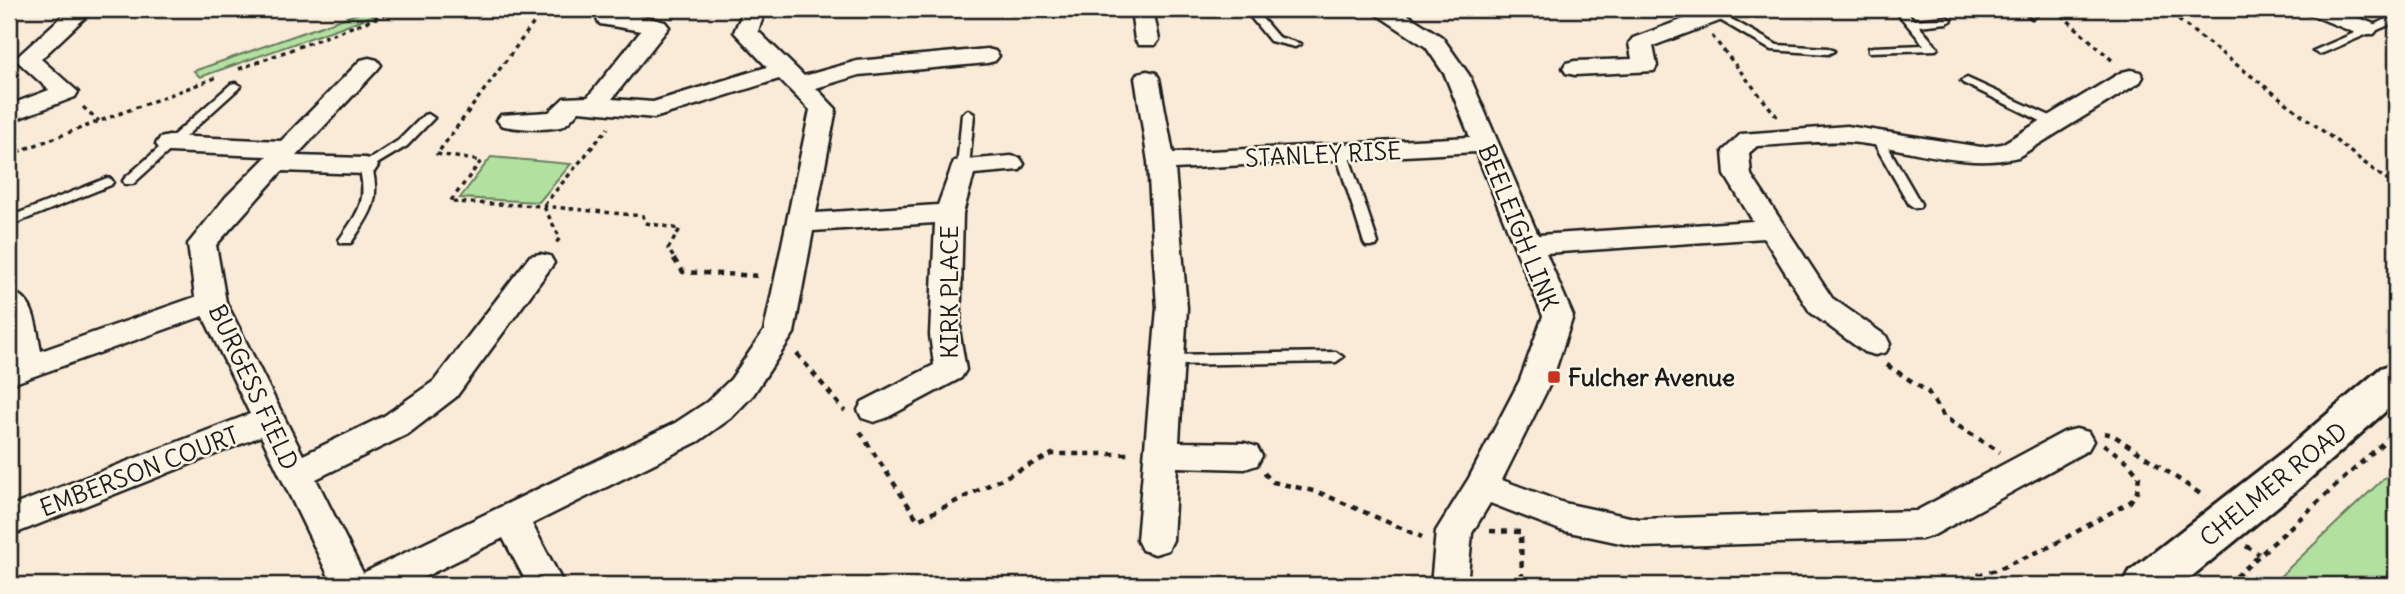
<svg xmlns="http://www.w3.org/2000/svg" width="2405" height="594" font-family="Delius,sans-serif">
	<style>
		.green { fill: #b1e09f; stroke: #667e5e; stroke-width: 2 }
		.lines { fill: none; stroke-linecap: round; stroke-linejoin: round }
		.service-casing { stroke: #1c1c1c; stroke-width: 5 }
		.minor-casing { stroke: #1c1c1c; stroke-width: 5 }
		.primary-casing { stroke: #1c1c1c; stroke-width: 6 }
		.path-far1 { stroke: #1c1c1c; stroke-width: 3.5; stroke-dasharray: 4.5 4.5; stroke-linecap: butt }
		.path { stroke: #1c1c1c; stroke-width: 4.5; stroke-dasharray: 6 6; stroke-linecap: butt }
		.service { fill: #fcf5e5; fill-rule: evenodd }
		.minor { fill: #fcf5e5; fill-rule: evenodd }
		.primary { fill: #fcf5e5; fill-rule: evenodd }
		.poi-dot { fill: #c8321e; stroke: #fcf5e5; stroke-width: 2.5 }
		.labels { text-anchor: middle; dominant-baseline: central; stroke-width: 5; stroke-linejoin: round; paint-order: stroke }
		.street-label { font-size: 24px; fill: #1c1c1c; stroke: #fcf5e5 }
		.poi-label { font-size: 24px; font-weight: bold; fill: #1c1c1c; stroke: #fcf5e5; text-anchor: start }
	</style>
	<rect width="100%" height="100%" fill="#f9ebd7"/>
	<filter id="ink" filterUnits="userSpaceOnUse"><feTurbulence type="fractalNoise" baseFrequency=".0143" numOctaves="2"/><feDisplacementMap in="SourceGraphic" scale="14" xChannelSelector="R" yChannelSelector="G"/><feConvolveMatrix kernelMatrix="1 2 1 2 8 2 1 2 1" color-interpolation-filters="sRGB"/></filter>
	<g filter="url(#ink)">
		<!-- green -->
		<g class="green">
			<polygon points="370,9 392,9 200,77 194,71"/>
			<polygon points="491,157 571,164 539,202 460,198"/>
			<polygon points="2396,467 2396,585 2271,585"/>
		</g>
		<g class="lines">
			<!-- service casing -->
			<g class="service-casing">
				<g id="service">
					<polygon points="1244,9 1254,9 1278,37 1301,44 1295,47 1270,41"/>
					<polygon points="1894,9 1904,9 1914,20 1947,17 1952,20 1947,23 1919,26 1938,48 1936,50 1869,52 1869,48 1873,47 1924,45"/>
					<polygon points="2021,9 2032,9 2037,15 2032,18"/>
					<polygon points="1717,11 1777,45 1828,48 1834,51 1828,54 1771,50 1713,16 1712,14"/>
					<polygon points="2396,15 2396,22 2323,53 2319,54 2313,51"/>
					<polygon points="1967,78 2059,120 2061,123 2055,127 2051,126 1963,83 1961,81"/>
					<polygon points="235,83 241,86 239,88 133,184 125,184 123,181 125,178 231,84"/>
					<polygon points="968,110 974,114 969,167 963,171 957,167 962,114"/>
					<path d="M428 114 434 118 407 146 372 167C381 203 370 214 351 243H341L339 240C359 211 368 202 359 166L399 140 424 115Z"/>
					<polygon points="1877,134 1883,138 1921,204 1920,207 1915,208 1909,204 1871,138"/>
					<polygon points="1342,150 1348,154 1378,243 1376,246 1366,246 1364,243 1336,154"/>
					<polygon points="107,178 111,179 113,182 111,185 9,226 9,217"/>
					<polygon points="1336,352 1343,357 1336,362 1170,365 1165,364 1163,360 1165,356 1170,355"/>
				</g>
			</g>
			<!-- minor casing -->
			<g class="minor-casing">
				<g id="minor">
					<polygon points="70,9 94,9 41,59 78,92 75,97 9,122 9,105 49,90 15,59"/>
					<path d="M744 9H766L758 31 804 76 857 61 987 49 995 51 999 56 995 61 987 63 859 75 816 88 836 109 816 213 938 205 954 161 1011 156 1020 158 1024 164 1020 170 974 174 963 213 960 335 966 370 961 378 886 418 874 422 862 418 858 410 862 402 934 365 930 335 935 223 813 231 794 333 753 395 731 418 699 441 532 524 564 585H528L503 538 408 585H333L261 436 9 536V507L250 414 203 316 9 385V362L12 361 9 343V291C36 298 36 327 41 351L195 297 188 244 226 197 267 156 169 152 160 150 156 144 160 138 169 136 281 141 361 60 369 58 377 60 381 65 377 70 296 156 365 158 374 160 378 166 374 172 365 174 282 171 216 245 226 302 303 455 384 416 434 381 530 256 540 254 550 256 554 263 456 397 408 434 316 479 363 573 675 423 707 402 731 379 764 331 810 110 779 79 654 118 579 111C574 116 569 123 563 126 550 131 514 129 501 125L497 120 501 115 549 112 564 98 588 97 641 31 600 24 597 19 600 14C619 9 646 17 665 22L669 27 612 99 653 102 767 67 734 32Z"/>
					<polygon points="1131,9 1153,9 1159,40 1155,45 1139,45 1135,40"/>
					<path d="M1373 9H1399L1442 37 1469 75 1538 235 1753 221 1725 175 1723 151 1741 134 1847 126 1981 147 2002 144 2122 72 2131 70 2140 72 2143 77 2140 82 2018 157C1962 171 1905 146 1848 142 1819 140 1787 145 1757 146L1749 153 1751 175 1832 298 1886 336 1890 344 1886 352 1875 355 1864 352 1810 312 1764 238 1546 253 1573 316 1552 380 1502 480 1564 503 1639 519 1916 511 2064 432 2076 429 2088 432 2093 441 2088 450 1934 535 1921 539 1639 547 1560 530 1490 503 1472 533 1467 585H1431L1436 531 1469 478 1520 380 1543 316 1476 152 1175 169 1187 308 1179 442 1245 443 1257 447 1262 456 1257 465 1245 469 1177 467 1173 540 1168 550 1155 554 1142 550 1137 540 1157 308 1148 162 1135 78 1138 73 1147 71 1156 73 1159 78 1173 153 1470 137 1445 75 1426 47 1376 14Z"/>
					<polygon points="1698,9 1724,9 1728,14 1725,19 1653,46 1657,66 1654,71 1575,75 1566,73 1563,68 1566,63 1575,61 1632,59 1629,43 1633,38 1700,13"/>
					<polygon points="2306,9 2336,9 2374,24 2378,29 2374,34 2358,34 2309,14"/>
				</g>
			</g>
			<!-- primary casing -->
			<g class="primary-casing">
				<polygon id="primary" points="2396,363 2396,402 2289,497 2181,585 2123,585 2130,571 2289,447 2381,368"/>
			</g>
			<!-- path-far1 -->
			<g class="path-far1">
				<polyline points="544,9 437,154 481,161 450,202 543,206 643,216 646,223 680,229 668,249 676,261"/>
				<polyline points="2055,9 2114,62"/>
				<polyline points="2164,9 2396,187"/>
				<polyline points="1712,36 1779,119"/>
				<polyline points="239,69 400,9"/>
				<polyline points="83,107 99,121"/>
				<polyline points="9,155 215,78"/>
				<polyline points="544,205 608,128"/>
				<polyline points="544,207 560,238 555,244"/>
			</g>
			<!-- path -->
			<g class="path">
				<polyline points="674,259 683,272 762,276"/>
				<polyline points="797,354 845,411"/>
				<polyline points="1887,365 1928,392 1944,417 2000,452"/>
				<polyline points="860,432 918,520 1052,454 1132,454"/>
				<polyline points="2104,433 2113,435 2205,497"/>
				<polyline points="1264,473 1273,482 1318,492 1422,537"/>
				<polyline points="1490,531 1521,532 1522,585"/>
				<polyline points="2246,546 2259,554"/>
				<polyline points="1943,585 1996,570 2049,547 2130,502 2137,492 2139,476 2128,462 2103,444"/>
				<polyline points="2227,585 2396,431"/>
			</g>
			<!-- service -->
			<use href="#service" class="service"/>
			<!-- minor -->
			<use href="#minor" class="minor"/>
			<!-- primary -->
			<use href="#primary" class="primary"/>
		</g>
	</g>
	<!-- markers -->
	<rect class="poi-dot" x="1547" y="370" width="14" height="14" rx="3.5"/>
	<g class="labels">
		<!-- street labels -->
		<g class="street-label">
			<text transform="translate(1323 154) rotate(-3)">STANLEY RISE</text>
			<text transform="translate(1519 227) rotate(68)">BEELEIGH LINK</text>
			<text transform="translate(949 292) rotate(-90)">KIRK PLACE</text>
			<text transform="translate(254 387) rotate(65)">BURGESS FIELD</text>
			<text transform="translate(139 471) rotate(-21)">EMBERSON COURT</text>
			<text transform="translate(2273 484) rotate(-39)">CHELMER ROAD</text>
		</g>
		<!-- poi labels -->
		<g class="poi-label">
			<text x="1568" y="377">Fulcher Avenue</text>
		</g>
	</g>
	<!-- margin -->
	<rect width="2405" height="594" fill="none" stroke="#fcf5e5" stroke-width="35"/>
	<rect x="18" y="18" width="2370" height="559" fill="none" stroke="#1c1c1c" stroke-width="2.5" filter="url(#ink)"/>
</svg>
